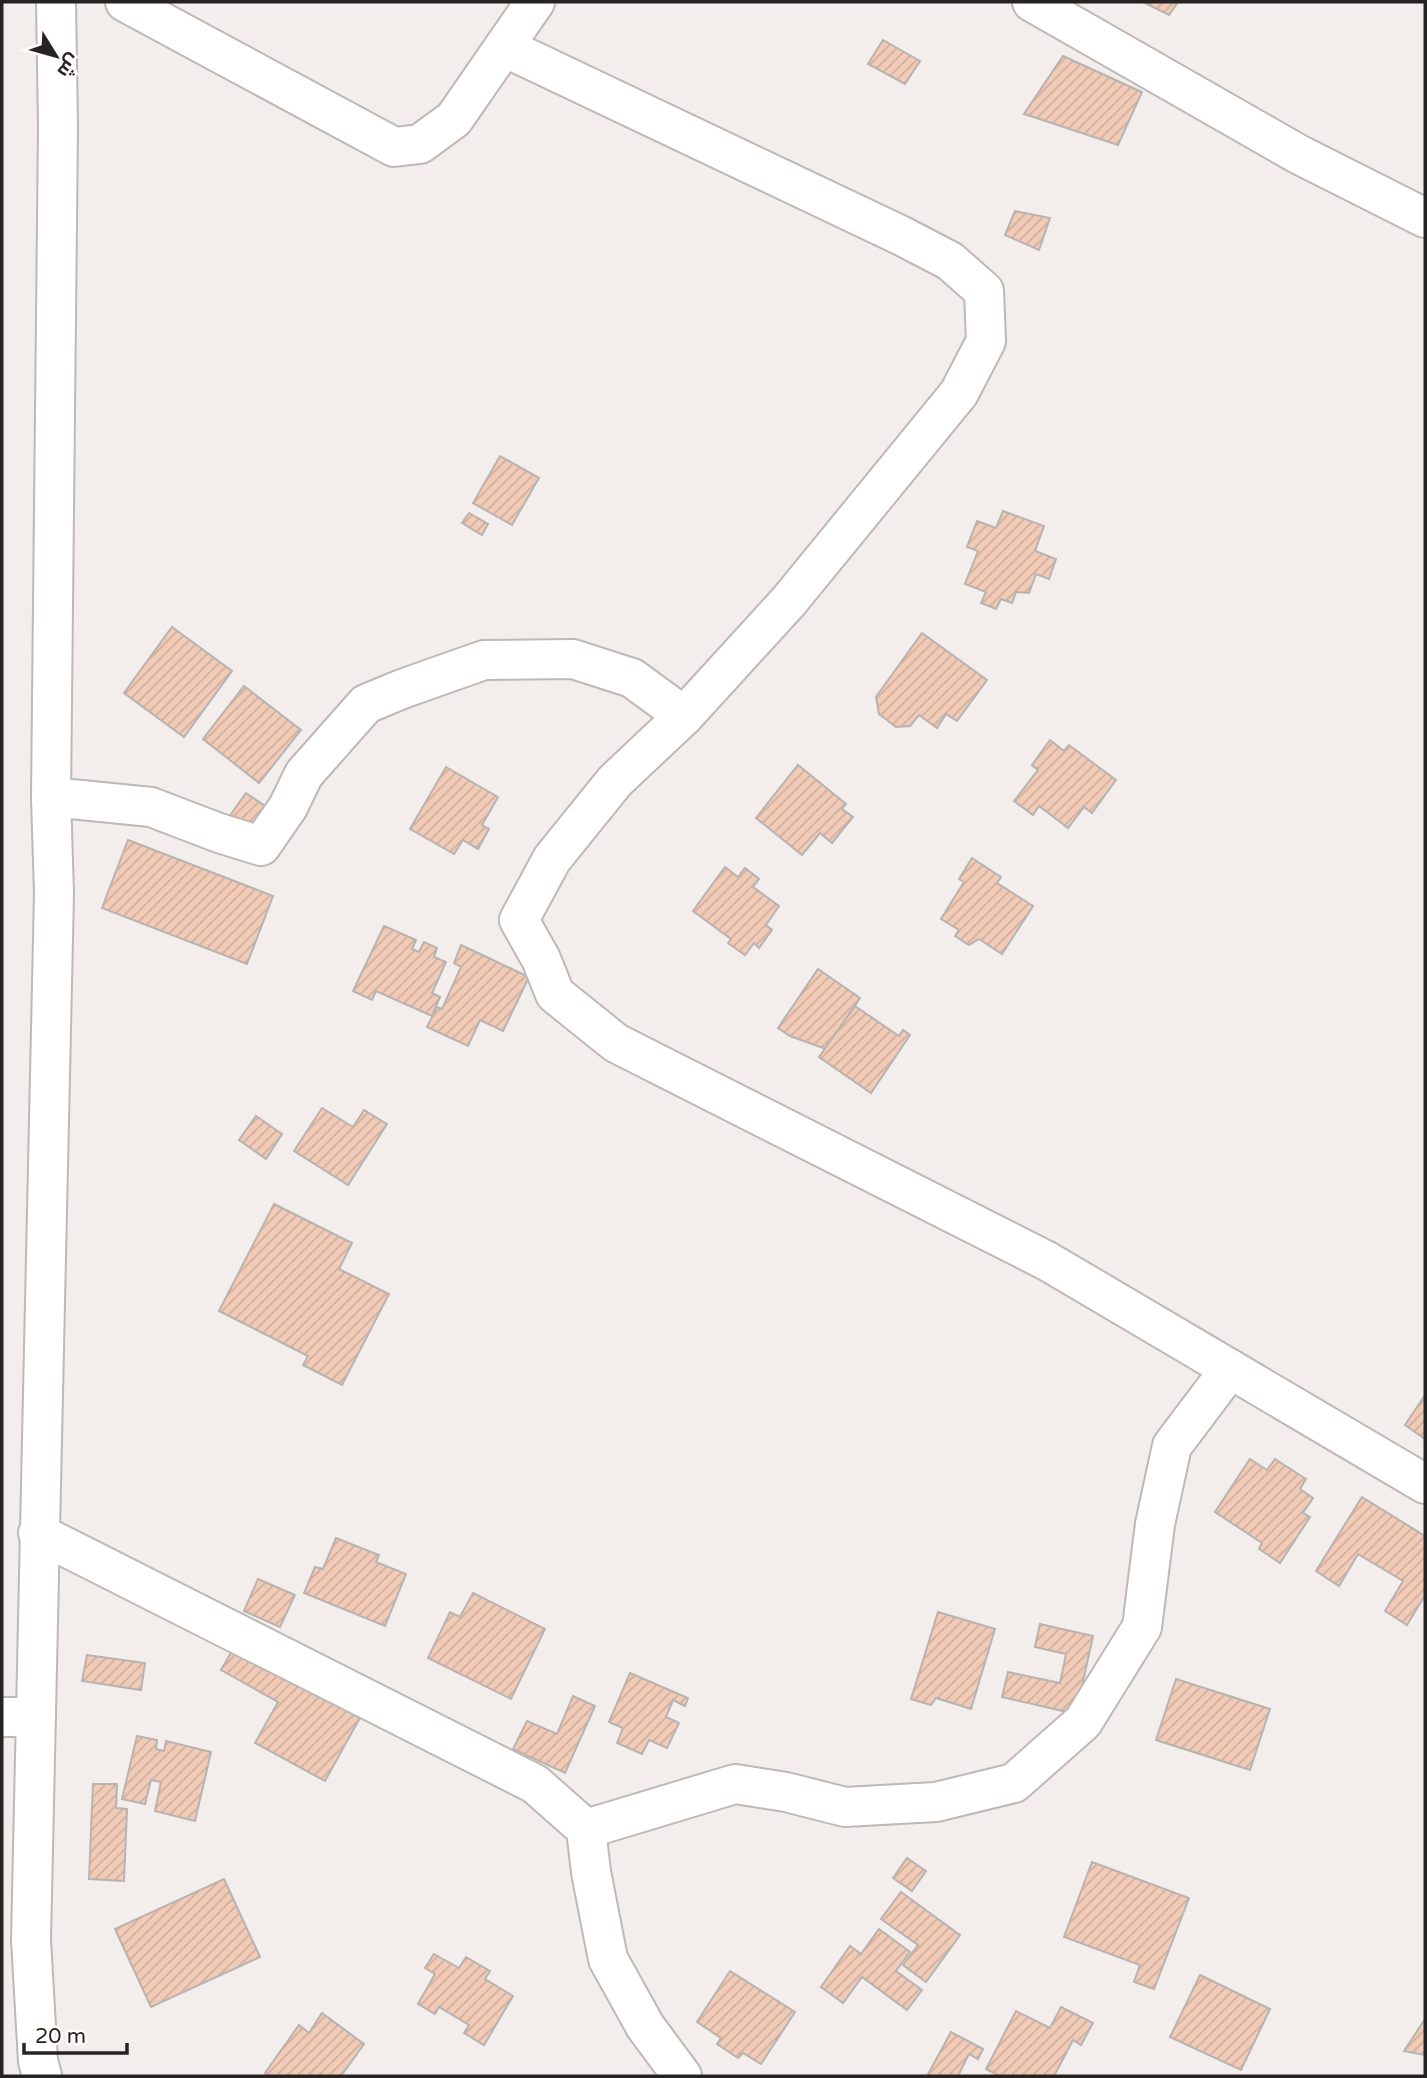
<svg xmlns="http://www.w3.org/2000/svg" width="1427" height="2078" font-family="'Varela Round',Cairo,sans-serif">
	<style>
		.building { fill: url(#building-hatch); stroke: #b8b3b1; stroke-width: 2 }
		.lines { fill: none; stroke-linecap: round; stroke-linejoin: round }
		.minor-casing { stroke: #beb8b6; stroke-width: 42 }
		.minor { stroke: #fff; stroke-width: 38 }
	</style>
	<defs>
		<pattern id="building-hatch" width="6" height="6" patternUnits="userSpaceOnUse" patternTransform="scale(1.75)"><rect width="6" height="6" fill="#f2cbb7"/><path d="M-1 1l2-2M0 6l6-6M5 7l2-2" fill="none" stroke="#cfae9d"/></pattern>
	</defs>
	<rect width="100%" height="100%" fill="#f3edeb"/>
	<!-- building -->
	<g class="building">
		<polygon points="1143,2 1178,2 1169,15"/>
		<polygon points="883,40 920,61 905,84 868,64"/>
		<polygon points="1063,56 1142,92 1118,145 1024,114"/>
		<polygon points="1015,211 1050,218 1039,250 1005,235"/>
		<polygon points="500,456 539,478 512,525 473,503"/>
		<polygon points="1003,511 1044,526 1035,551 1056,559 1049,579 1036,574 1029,593 1016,592 1012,603 1001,599 996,609 981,603 986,592 965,584 978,551 967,547 977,521 996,528"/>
		<polygon points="469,513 488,524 482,535 462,523"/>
		<polygon points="172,627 232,671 184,737 124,693"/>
		<polygon points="922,633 987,680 957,721 946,714 937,728 919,715 910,726 896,727 879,714 876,697"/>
		<polygon points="244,686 301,730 259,783 203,739"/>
		<polygon points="1050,740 1064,751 1069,745 1116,780 1092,813 1084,807 1068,828 1039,806 1033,815 1014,801 1038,770 1032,765"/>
		<polygon points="798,765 846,804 842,809 853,817 832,843 820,833 802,855 756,818"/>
		<polygon points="446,767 498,797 482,825 489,829 478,849 463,840 454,854 410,829"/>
		<polygon points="246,793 265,806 248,830 229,817"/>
		<polygon points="128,840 273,896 247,964 102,908"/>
		<polygon points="972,858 1001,877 997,883 1033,906 1002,954 979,939 969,945 955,936 959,930 941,919 964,882 959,879"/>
		<polygon points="725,867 738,877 745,868 759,879 753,887 779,906 766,925 772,930 759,948 754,943 745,955 728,943 731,939 693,911"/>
		<polygon points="384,926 416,940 412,949 419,952 424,942 437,948 434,957 446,962 432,993 440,997 432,1016 376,991 372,1000 353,991"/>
		<polygon points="461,945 529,977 503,1031 480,1020 468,1046 427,1027 437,1007 442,1009 461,967 454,963"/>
		<polygon points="818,969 860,998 826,1049 790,1036 778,1028"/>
		<polygon points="855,1006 899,1036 903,1030 910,1035 871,1093 819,1057"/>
		<polygon points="322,1108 353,1127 364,1110 387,1124 348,1185 294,1151"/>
		<polygon points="256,1116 282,1134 266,1159 239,1140"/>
		<polygon points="274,1204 352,1243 339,1269 389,1294 342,1385 303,1365 308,1356 219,1311"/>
		<polygon points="1425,1395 1425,1439 1405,1425"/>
		<polygon points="1250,1459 1267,1470 1275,1459 1306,1479 1300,1489 1313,1498 1303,1513 1310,1517 1280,1563 1259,1549 1262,1543 1215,1512"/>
		<polygon points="1362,1497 1425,1536 1425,1595 1407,1625 1385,1611 1403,1581 1358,1554 1339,1586 1316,1571"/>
		<polygon points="336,1538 379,1555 376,1562 406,1574 385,1626 304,1593 315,1567 323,1569"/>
		<polygon points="258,1579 295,1595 280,1627 244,1611"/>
		<polygon points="473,1593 545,1629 511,1699 428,1658 450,1612 460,1617"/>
		<polygon points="938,1612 995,1629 971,1709 936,1698 931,1705 911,1699"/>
		<polygon points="1040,1624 1093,1636 1076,1714 1002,1697 1008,1672 1060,1683 1066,1654 1035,1647"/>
		<polygon points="235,1646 361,1716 325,1781 255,1743 278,1702 221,1670"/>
		<polygon points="87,1655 145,1663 141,1690 82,1681"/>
		<polygon points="630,1673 688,1698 685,1706 673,1700 666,1717 679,1723 667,1748 649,1740 642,1754 617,1743 623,1728 609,1722"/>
		<polygon points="1176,1679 1270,1709 1250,1770 1156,1740"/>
		<polygon points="573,1696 595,1706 565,1773 513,1749 527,1721 557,1734"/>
		<polygon points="137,1736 157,1740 156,1749 164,1751 166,1741 211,1752 195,1821 155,1811 161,1782 151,1780 145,1804 122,1799"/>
		<polygon points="93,1784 117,1784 116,1808 127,1809 124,1881 89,1879"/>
		<polygon points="907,1858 926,1871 912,1891 893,1878"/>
		<polygon points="1092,1862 1189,1898 1154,1989 1134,1982 1140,1965 1064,1937"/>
		<polygon points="224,1879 260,1957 151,2007 115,1929"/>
		<polygon points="901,1892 960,1935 926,1982 903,1965 918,1945 881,1919"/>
		<polygon points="879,1929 910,1952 896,1971 922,1990 907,2010 862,1977 843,2003 821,1987 850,1946 861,1954"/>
		<polygon points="434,1954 459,1968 466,1957 490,1971 485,1979 513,1996 484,2045 464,2033 469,2025 439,2007 435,2014 418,2004 435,1974 425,1968"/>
		<polygon points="730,1971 795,2012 761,2064 743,2053 738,2058 717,2044 721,2038 697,2022"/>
		<polygon points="1200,1975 1270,2009 1241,2070 1170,2037"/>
		<polygon points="1061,2007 1093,2023 1081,2045 1073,2040 1054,2076 1000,2076 986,2069 1016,2011 1050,2028"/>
		<polygon points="322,2013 364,2044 341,2076 269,2076 265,2073 299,2025 309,2033"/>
		<polygon points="1425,2019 1425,2055 1404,2051"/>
		<polygon points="951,2032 983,2049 978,2059 969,2054 958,2076 927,2076"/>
	</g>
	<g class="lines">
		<!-- minor casing -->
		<g class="minor-casing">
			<g id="minor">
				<polyline points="125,2 394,147 420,144 454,119 535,2"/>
				<polyline points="1032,2 1298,154 1425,218"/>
				<polyline points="504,47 902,236 950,261 984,291 986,341 959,393 789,601 684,716 615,781 552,859 519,920 541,959 555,994 616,1043 1047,1261 1425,1484"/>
				<polyline points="51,797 151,807 219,833 261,846 288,807 304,774 366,704 402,689 484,660 573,659 632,678 684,716"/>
				<polyline points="38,1533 535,1784 586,1829 591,1872 608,1959 645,2026 682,2076"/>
				<polyline points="2,1717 36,1717"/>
				<polyline points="586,1829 735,1784 786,1792 845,1807 936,1802 1014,1783 1083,1722 1142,1627 1155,1524 1172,1446 1230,1369"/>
				<polyline points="42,2076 38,2061 31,1940 54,893 51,797 58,126 56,2"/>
			</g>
		</g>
		<!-- minor -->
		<use href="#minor" class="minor"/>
	</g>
	<!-- border -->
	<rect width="1427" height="2078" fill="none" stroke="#262423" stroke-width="7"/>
	<!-- north arrow -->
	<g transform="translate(56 56) rotate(127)" stroke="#fefbf9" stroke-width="5" paint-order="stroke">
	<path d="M0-5L12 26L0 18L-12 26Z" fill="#262423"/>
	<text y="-10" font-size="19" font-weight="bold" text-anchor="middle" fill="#262423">ش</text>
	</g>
	<!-- scale -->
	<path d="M24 2043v10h103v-10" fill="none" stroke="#262423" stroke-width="3.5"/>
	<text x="35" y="2043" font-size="21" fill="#262423" stroke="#fefbf9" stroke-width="5" paint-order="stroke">20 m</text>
</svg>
